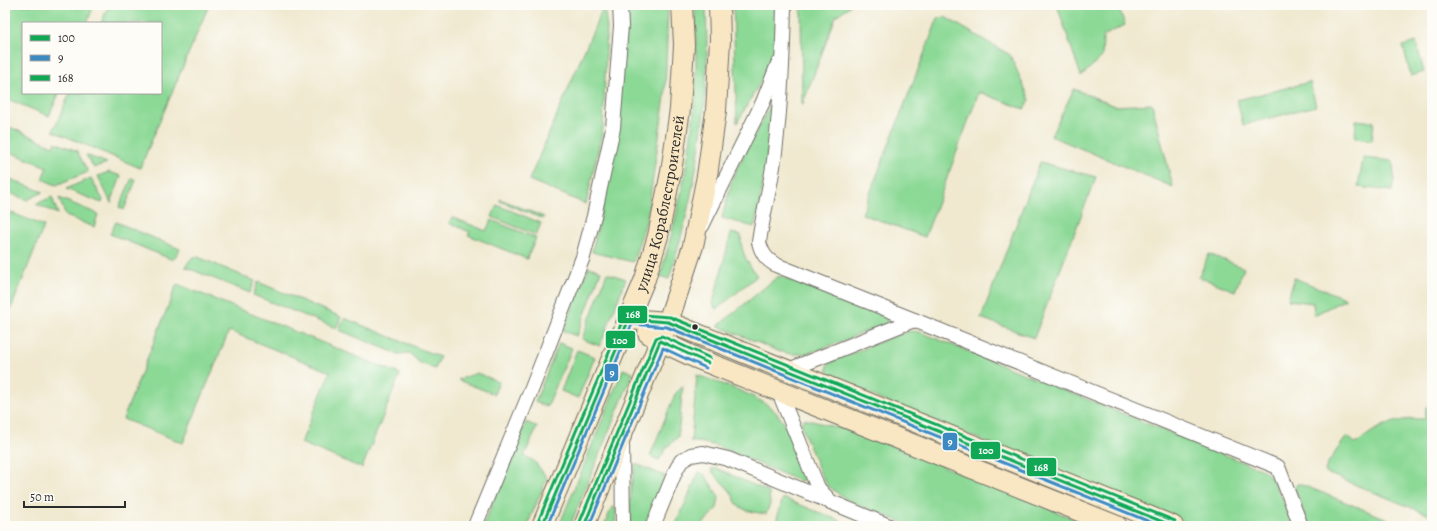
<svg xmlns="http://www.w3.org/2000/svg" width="1437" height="531" font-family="Alegreya,serif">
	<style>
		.green { fill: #8cd996; stroke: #5c8260 }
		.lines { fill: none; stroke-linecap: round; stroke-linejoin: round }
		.minor-casing { stroke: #706e65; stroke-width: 16 }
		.secondary-casing { stroke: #706e65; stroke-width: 22 }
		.minor { stroke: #fff; stroke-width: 14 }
		.secondary { stroke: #f9e7c3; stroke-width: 20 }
		.bus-1-casing { stroke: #fdfcf7; stroke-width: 6 }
		.bus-2-casing { stroke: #fdfcf7; stroke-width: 6 }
		.bus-3-casing { stroke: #fdfcf7; stroke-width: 6 }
		.bus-1 { stroke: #10a855; stroke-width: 3 }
		.bus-2 { stroke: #3d8ac2; stroke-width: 3 }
		.bus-3 { stroke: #10a855; stroke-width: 3 }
		.bus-dot { fill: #2b2b2b; stroke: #fdfcf7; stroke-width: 1.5 }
		.labels { text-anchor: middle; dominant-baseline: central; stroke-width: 3; stroke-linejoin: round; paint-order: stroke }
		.street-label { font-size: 16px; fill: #2b2b2b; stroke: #fdfcf7 }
		.line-badge { stroke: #fdfcf7; stroke-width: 1.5 }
		.badge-label { font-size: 11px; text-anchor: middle; font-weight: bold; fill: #fff }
	</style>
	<rect width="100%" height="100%" fill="#fdfcf7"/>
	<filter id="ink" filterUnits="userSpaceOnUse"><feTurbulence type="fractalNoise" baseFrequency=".025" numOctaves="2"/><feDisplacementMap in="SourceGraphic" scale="8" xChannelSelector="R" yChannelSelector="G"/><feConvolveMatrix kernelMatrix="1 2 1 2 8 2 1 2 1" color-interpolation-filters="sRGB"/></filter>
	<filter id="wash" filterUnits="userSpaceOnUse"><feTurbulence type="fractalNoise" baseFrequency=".012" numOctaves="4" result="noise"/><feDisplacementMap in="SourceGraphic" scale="16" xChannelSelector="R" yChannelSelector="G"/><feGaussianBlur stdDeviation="0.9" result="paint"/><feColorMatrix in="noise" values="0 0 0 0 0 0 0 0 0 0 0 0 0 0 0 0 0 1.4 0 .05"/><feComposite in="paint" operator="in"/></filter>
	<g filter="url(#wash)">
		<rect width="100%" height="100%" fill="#f0e9d0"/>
		<!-- green -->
		<g class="green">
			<polygon points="9,5 94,5 87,23 23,23 23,93 59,93 49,116 5,98 5,14"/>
			<polygon points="109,5 209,5 140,168 53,131 70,93 161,93 161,23 101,23"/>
			<polygon points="604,5 607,28 603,128 586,204 529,180"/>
			<polygon points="626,5 668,5 665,96 647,218 633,262 592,252 612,166"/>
			<path d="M695 5H706C707 39 708 74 704 109 699 166 686 224 669 279L660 276C676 221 689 165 694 109 697 74 696 39 695 5Z"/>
			<polygon points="733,5 776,5 778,51 737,123"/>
			<polygon points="801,5 851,5 836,16 802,106"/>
			<polygon points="1057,5 1118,5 1125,25 1103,36 1102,57 1081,76"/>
			<polygon points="945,17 1010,55 1030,100 1024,109 979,92 925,237 862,214 938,18"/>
			<polygon points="1416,42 1424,72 1411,76 1403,46"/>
			<polygon points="1310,82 1316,106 1243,125 1237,100"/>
			<polygon points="1074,89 1115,106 1152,104 1173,187 1051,136"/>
			<path d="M770 106 772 107 773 109C768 148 764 188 754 227L722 218 733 176Z"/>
			<polygon points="1356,120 1374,122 1372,140 1355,138"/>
			<polygon points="5,125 53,146 55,142 77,151 88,172 56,185 42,179 47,167 5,150"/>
			<polygon points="86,155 107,163 94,168"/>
			<polygon points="1363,158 1393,161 1394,179 1392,191 1358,187"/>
			<polygon points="1040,162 1096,177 1034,338 981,318"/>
			<polygon points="109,172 121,176 111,203 98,176"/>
			<polygon points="5,177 43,192 27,200 5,191"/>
			<polygon points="91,178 103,200 102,203 66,189"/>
			<polygon points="132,178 136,180 124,210 119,207"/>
			<polygon points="52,197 58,214 36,204"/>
			<polygon points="59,198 98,214 94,227 66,216"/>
			<polygon points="500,199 544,217 543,219 500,201"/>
			<polygon points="497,205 541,223 536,235 492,217"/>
			<polygon points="5,210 44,226 5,324"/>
			<polygon points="452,217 486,231 491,220 536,238 527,259 468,235 470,232 449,223"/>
			<polygon points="116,222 180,249 173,260 110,234"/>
			<path d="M731 233 741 235C740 252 748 263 757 276L717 309 715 308 713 303Z"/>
			<polygon points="1209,254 1244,268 1235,291 1199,277"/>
			<polygon points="193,257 198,257 255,281 250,293 185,267 190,260"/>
			<polygon points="589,267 601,271 577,336 563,331"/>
			<polygon points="607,273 626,279 600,346 582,339"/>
			<polygon points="780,276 885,316 888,320 887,323 819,350 803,354 791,354 778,351 718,326 776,278"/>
			<polygon points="1294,278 1344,298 1346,299 1314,315 1313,303 1288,300"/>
			<polygon points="258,282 341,317 336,328 253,295"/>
			<polygon points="177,284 400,374 362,468 301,443 330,372 229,331 183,443 123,419"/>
			<polygon points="344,318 440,357 435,369 420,363 409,353 398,354 339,330"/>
			<path d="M910 331 920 332 1265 471C1280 487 1285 506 1293 526H1196L879 399 831 374 827 370 828 365 831 362 900 334Z"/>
			<polygon points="559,343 572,348 547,407 535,402"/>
			<polygon points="577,350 595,357 578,398 561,391"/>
			<polygon points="623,369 633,373 570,526 559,526"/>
			<polygon points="477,373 499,382 494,394 458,380"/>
			<path d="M697 375C721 384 764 396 779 416 790 431 798 459 804 476L803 480 801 481 797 480 717 446 699 442H691Z"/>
			<polygon points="683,386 678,437 667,447 659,460 650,456 675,394"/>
			<path d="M1426 407 1432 408V516L1324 472 1329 461 1347 436 1356 444C1378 425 1396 418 1425 419Z"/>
			<polygon points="804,419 863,434 1092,526 912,526 858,505 841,496 827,485 820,472 802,428 802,421"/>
			<polygon points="526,422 537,427 524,456 534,461 547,478 527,526 483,526"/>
			<polygon points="636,464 665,476 644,526 630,526 631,486"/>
			<path d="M716 468 769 492 770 504 766 514 748 511 738 506C736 502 734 498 732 494 726 484 716 479 711 469Z"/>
			<polygon points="699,472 705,475 719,497 717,508 701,526 675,526"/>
			<polygon points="1297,484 1300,484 1405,526 1309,526 1295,488"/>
			<polygon points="783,498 853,526 781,526 776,522"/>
			<polygon points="612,507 616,508 615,526 604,526"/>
		</g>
	</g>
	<g filter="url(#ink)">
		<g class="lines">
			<!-- minor casing -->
			<g class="minor-casing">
				<g id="minor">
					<path d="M784 5C783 54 781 103 775 152 772 182 763 212 759 242 762 254 766 259 776 265L914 320"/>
					<polyline points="702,226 763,102 778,64"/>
					<polyline points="786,371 914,320 1278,467 1301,526"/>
					<polyline points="779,392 818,488 831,502 889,526"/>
					<polyline points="622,440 623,526"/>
					<polyline points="475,526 532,388 583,257 594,216 613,128 621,26 620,5"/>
					<polyline points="653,526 675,472 681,461 691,455 703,453 728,459 831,502"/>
				</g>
			</g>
			<!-- secondary casing -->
			<g class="secondary-casing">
				<g id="secondary">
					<polyline points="629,319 668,322 1173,526"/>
					<polyline points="648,333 660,341 696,358 1117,526"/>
					<path id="s1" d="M542 526 645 279 658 236 671 172 680 109 684 45 682 5"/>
					<polyline points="584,526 668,322 693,246 707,176 716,111 720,40 719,5"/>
				</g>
			</g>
			<!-- minor -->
			<use href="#minor" class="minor"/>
			<!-- secondary -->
			<use href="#secondary" class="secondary"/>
			<!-- bus-1 casing -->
			<g class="bus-1-casing">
				<g id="bus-1">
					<polyline points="542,526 629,319 668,322 1173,526"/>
					<polyline points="584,526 660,341 708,363"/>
				</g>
			</g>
			<!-- bus-2 casing -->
			<g class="bus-2-casing">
				<g id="bus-2">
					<polyline points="547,526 632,324 667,327 1160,526"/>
					<polyline points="589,526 663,348 706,368"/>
				</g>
			</g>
			<!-- bus-3 casing -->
			<g class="bus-3-casing">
				<g id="bus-3">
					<polyline points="537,524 624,317 629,314 670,317 1175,521"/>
					<polyline points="579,524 656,338 662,336 710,358"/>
				</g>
			</g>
			<!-- bus-1 -->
			<use href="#bus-1" class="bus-1"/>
			<!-- bus-2 -->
			<use href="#bus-2" class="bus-2"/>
			<!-- bus-3 -->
			<use href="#bus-3" class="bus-3"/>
		</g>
	</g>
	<!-- markers -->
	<circle class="bus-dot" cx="695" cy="327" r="3.5"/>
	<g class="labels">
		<!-- street labels -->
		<g class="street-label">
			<text stroke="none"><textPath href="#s1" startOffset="345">улица Кораблестроителей</textPath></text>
		</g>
	</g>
	<g class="line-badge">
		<rect x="617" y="305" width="31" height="19" rx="4" fill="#10a855"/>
		<rect x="605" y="330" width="31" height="19" rx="4" fill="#10a855"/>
		<rect x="604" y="363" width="15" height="19" rx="4" fill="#3d8ac2"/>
		<rect x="942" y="432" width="16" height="19" rx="4" fill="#3d8ac2"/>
		<rect x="970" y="441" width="31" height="19" rx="4" fill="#10a855"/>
		<rect x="1026" y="457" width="31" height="20" rx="4" fill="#10a855"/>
	</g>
	<g class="badge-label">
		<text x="633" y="318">168</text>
		<text x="620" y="344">100</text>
		<text x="612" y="376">9</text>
		<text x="950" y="445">9</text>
		<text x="986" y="454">100</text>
		<text x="1041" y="471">168</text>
	</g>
	<!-- margin -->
	<rect width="1437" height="531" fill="none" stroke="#fdfcf7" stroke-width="20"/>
	<!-- legend -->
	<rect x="22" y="22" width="140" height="72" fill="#fdfcf7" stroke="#a9a8a5"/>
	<rect x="30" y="35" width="20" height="6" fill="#10a855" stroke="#a9a8a5"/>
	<text x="58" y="42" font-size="12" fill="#2b2b2b">100</text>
	<rect x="30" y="55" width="20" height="6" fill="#3d8ac2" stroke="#a9a8a5"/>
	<text x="58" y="62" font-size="12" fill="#2b2b2b">9</text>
	<rect x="30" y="75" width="20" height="6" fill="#10a855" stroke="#a9a8a5"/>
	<text x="58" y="82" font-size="12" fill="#2b2b2b">168</text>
	<!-- scale -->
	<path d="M24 501v6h101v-6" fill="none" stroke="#2b2b2b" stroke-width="2"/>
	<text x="30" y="501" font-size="12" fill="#2b2b2b" stroke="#fdfcf7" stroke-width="3" paint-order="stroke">50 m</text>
</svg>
